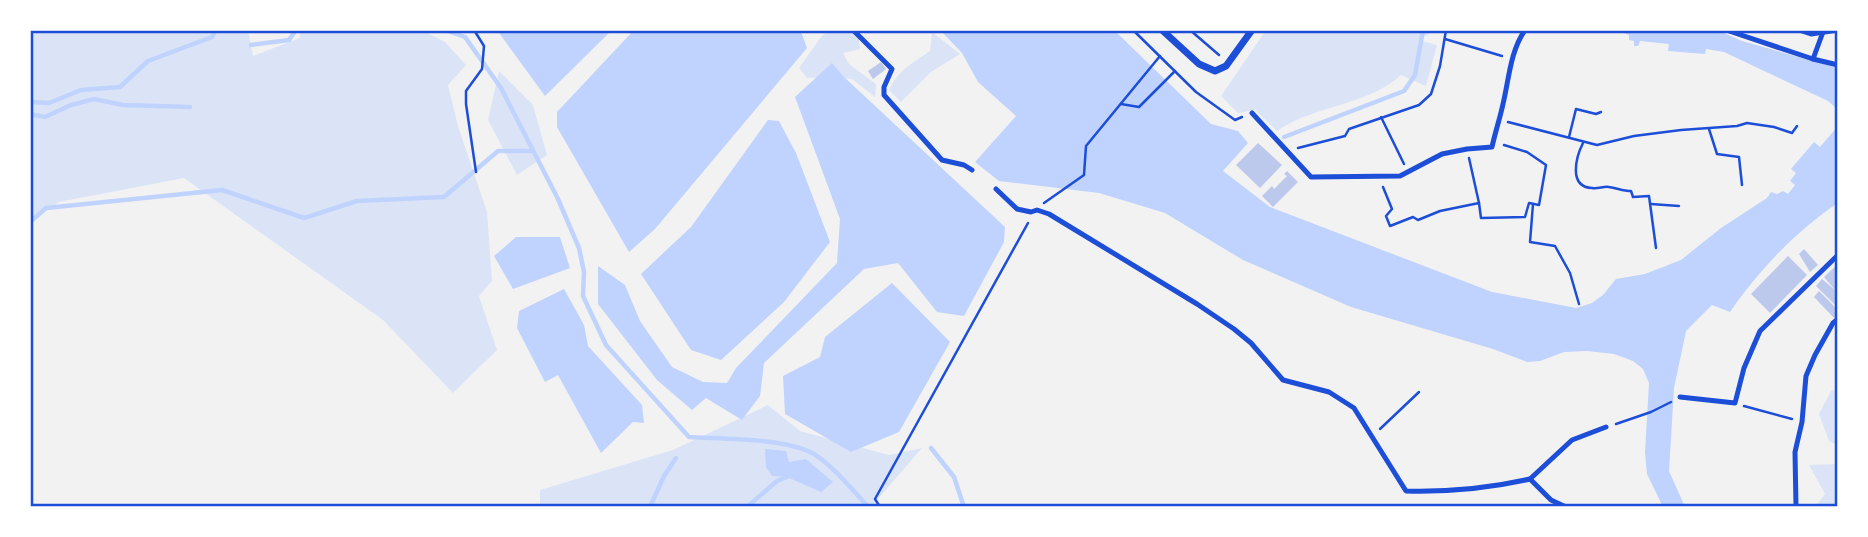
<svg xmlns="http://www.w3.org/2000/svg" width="1868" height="537" font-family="'Source Sans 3',sans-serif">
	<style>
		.green { fill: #dbe4f7 }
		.water { fill: #bfd3fe }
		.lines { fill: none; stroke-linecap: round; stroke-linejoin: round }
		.stream { stroke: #bfd3fe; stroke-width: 4.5 }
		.building { fill: #bdc9ec }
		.path { stroke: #1d4ed8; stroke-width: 2.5 }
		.pedestrian { stroke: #1d4ed8; stroke-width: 5 }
		.minor { stroke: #1d4ed8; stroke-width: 7 }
		.neatline { fill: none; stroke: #1d4ed8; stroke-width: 2.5 }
	</style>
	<rect width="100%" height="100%" fill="#f2f2f2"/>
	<!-- green -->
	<g class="green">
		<polygon points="30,30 248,30 253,56 300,38 299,30 422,30 445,42 466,65 448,85 458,126 487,212 492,281 479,296 497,350 453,393 383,320 184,178 59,202 30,221"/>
		<polygon points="829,30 858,30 860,49 843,53 849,64 876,84 875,97 852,79 831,77 807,78 799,68 821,37"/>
		<path d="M1266 30H1436L1418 40 1437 45 1426 86 1401 75C1367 106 1314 105 1277 131L1255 110 1238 113 1221 96Z"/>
		<path d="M932 32 960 54 931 72 901 102 889 90C898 70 913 63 930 51Z"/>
		<polygon points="499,71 533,105 547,155 517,175 488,120"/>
		<polygon points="1838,389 1838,444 1837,445 1829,441 1819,414 1831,391"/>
		<polygon points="768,405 800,431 889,455 922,448 871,507 540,507 540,490 673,450"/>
		<polygon points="1838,464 1838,507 1815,507 1825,494 1809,465"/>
	</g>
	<!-- water -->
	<g class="water">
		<polygon points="497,30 612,30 545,96"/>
		<polygon points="634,30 797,30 801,32 807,48 655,229 629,252 557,127 557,112"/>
		<path d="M940 30H1114L1211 124 1238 131 1248 143 1223 171 1270 207 1492 292 1576 308 1592 303 1603 295 1616 279 1645 274 1681 260 1721 228 1767 198 1771 192 1777 194 1783 191 1788 194 1795 185 1790 181 1796 173 1791 169 1814 142 1820 147 1838 126V203C1797 230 1758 271 1730 312L1712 305 1686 331 1674 388 1669 471 1685 507H1663L1647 474 1645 452 1649 383 1643 369 1633 361 1614 354 1587 351 1564 352 1540 361 1527 362 1493 349 1351 307 1243 260 1165 213 1099 193 999 181 975 162 1016 116 978 82 962 53Z"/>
		<polygon points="1616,30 1717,30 1742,41 1838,68 1838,110 1828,101 1724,52 1706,49 1705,54 1668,51 1669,44 1640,41 1638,46 1634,46 1634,41 1629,40 1629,35"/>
		<polygon points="832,63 844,77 1005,227 1004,242 964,316 937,312 898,263 864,269 764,363 760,396 742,420 706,398 692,410 657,380 598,304 598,266 625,285 640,321 672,367 703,382 727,383 736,368 837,263 840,219 795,97"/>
		<polygon points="768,120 779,121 796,153 830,242 784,302 721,360 691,350 641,274 691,227"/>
		<polygon points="516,237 560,237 570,268 513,289 494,256"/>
		<polygon points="892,283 950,342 899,432 851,452 785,414 783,376 820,357 825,337"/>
		<polygon points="564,289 584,325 588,346 642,405 644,423 633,422 601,453 558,375 545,382 517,328 519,311"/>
		<polygon points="765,449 786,451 789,462 806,459 833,482 821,492 787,477 772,476 766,467"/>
	</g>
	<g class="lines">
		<!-- stream -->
		<g class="stream">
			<path d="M445 30 465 37 501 88 558 199 579 248 584 272 583 296 606 345 689 437C723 439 777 438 808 451 827 459 854 491 868 507"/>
			<polyline points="251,45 289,40 296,30"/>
			<polyline points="30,102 49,103 81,90 120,87 148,61 212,37 216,30"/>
			<polyline points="30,114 45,117 71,105 94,99 123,105 190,107"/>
			<polyline points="1284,137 1404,91 1415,75 1423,30"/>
			<polyline points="30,222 46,208 222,190 304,218 357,201 444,197 498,151 532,151"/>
			<polyline points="931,448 954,477 964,507"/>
			<polyline points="650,507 664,476 676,458"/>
			<polyline points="747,507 777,481 787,477"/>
		</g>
	</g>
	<!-- building -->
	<g class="building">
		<polygon points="881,62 886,69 873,79 868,71"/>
		<polygon points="1258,143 1282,165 1260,188 1236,165"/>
		<polygon points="1287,171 1298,182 1273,207 1262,196 1272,186 1274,189 1287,176 1284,174"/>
		<polygon points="1804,249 1818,265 1810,272 1799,254"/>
		<polygon points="1788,256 1807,275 1770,313 1751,294"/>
		<polygon points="1838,264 1838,308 1816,286 1822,279 1835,290 1824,277"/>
		<polygon points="1819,291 1838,310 1838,314 1834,318 1814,297"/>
	</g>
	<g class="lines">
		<!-- path -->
		<g class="path">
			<polyline points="474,30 484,46 482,69 466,91 466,104 476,172"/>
			<polyline points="1133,30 1196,92 1235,120 1242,117"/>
			<polyline points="1190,30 1219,55"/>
			<polyline points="1445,39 1502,56"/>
			<polyline points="1121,104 1139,107 1175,71"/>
			<polyline points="1381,117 1404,164"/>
			<polyline points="1508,122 1597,145 1634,136 1681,130 1737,126 1747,123 1774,127 1792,133 1797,126"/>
			<polyline points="1709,129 1717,154 1739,157 1742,185"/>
			<polyline points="1569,137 1576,109 1596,114 1601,112"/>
			<path d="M1583 143C1576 157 1568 187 1592 188 1598 189 1604 186 1609 187 1617 188 1623 191 1631 191L1633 197 1649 196 1656 248"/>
			<polyline points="1298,148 1345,136 1349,129 1419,105 1431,94 1440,66 1446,30"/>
			<polyline points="1469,158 1479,203"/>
			<polyline points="1383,187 1392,209 1386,216 1390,226 1413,217 1418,220 1440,211 1479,203 1481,218 1525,217 1529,203 1539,205 1546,165 1527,152 1504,145"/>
			<polyline points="1044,203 1084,175 1086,146 1160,56"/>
			<polyline points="1533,204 1530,242 1555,246 1570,273 1579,304"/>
			<polyline points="1651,204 1679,206"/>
			<polyline points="1744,406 1792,419"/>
			<polyline points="1616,424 1651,412 1671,402"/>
			<polyline points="1380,429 1419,392"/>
			<polyline points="880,507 875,499 1028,223"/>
		</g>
		<!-- pedestrian -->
		<g class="pedestrian">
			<polyline points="853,30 892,69 884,87 884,95 942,160 964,165 972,170"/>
			<polyline points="1799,30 1811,34 1838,30"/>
			<polyline points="1729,31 1813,59 1838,65"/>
			<polyline points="1813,59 1823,32"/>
			<path d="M1252 113 1311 177 1400 176 1442 154 1467 149 1492 147C1495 133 1500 118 1503 104 1509 79 1510 52 1525 30"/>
			<path d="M996 189 1017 209 1031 212 1037 210 1049 214 1197 304 1234 329 1251 343 1283 380 1329 392 1354 408 1406 491C1446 492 1491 488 1530 479L1551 500 1566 507"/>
			<polyline points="1680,397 1735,403 1744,368 1760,331 1838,255"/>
			<polyline points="1530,479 1572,440 1606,427"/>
			<polyline points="1796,507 1795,452 1802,422 1806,376 1815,355 1833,323 1838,319"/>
		</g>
		<!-- minor -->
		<polyline class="minor" points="1162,30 1199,64 1215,71 1226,66 1252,30"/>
	</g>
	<!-- border -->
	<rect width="1868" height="537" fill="none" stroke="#ffffff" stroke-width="63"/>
	<rect x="32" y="32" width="1804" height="473" class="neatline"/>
</svg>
